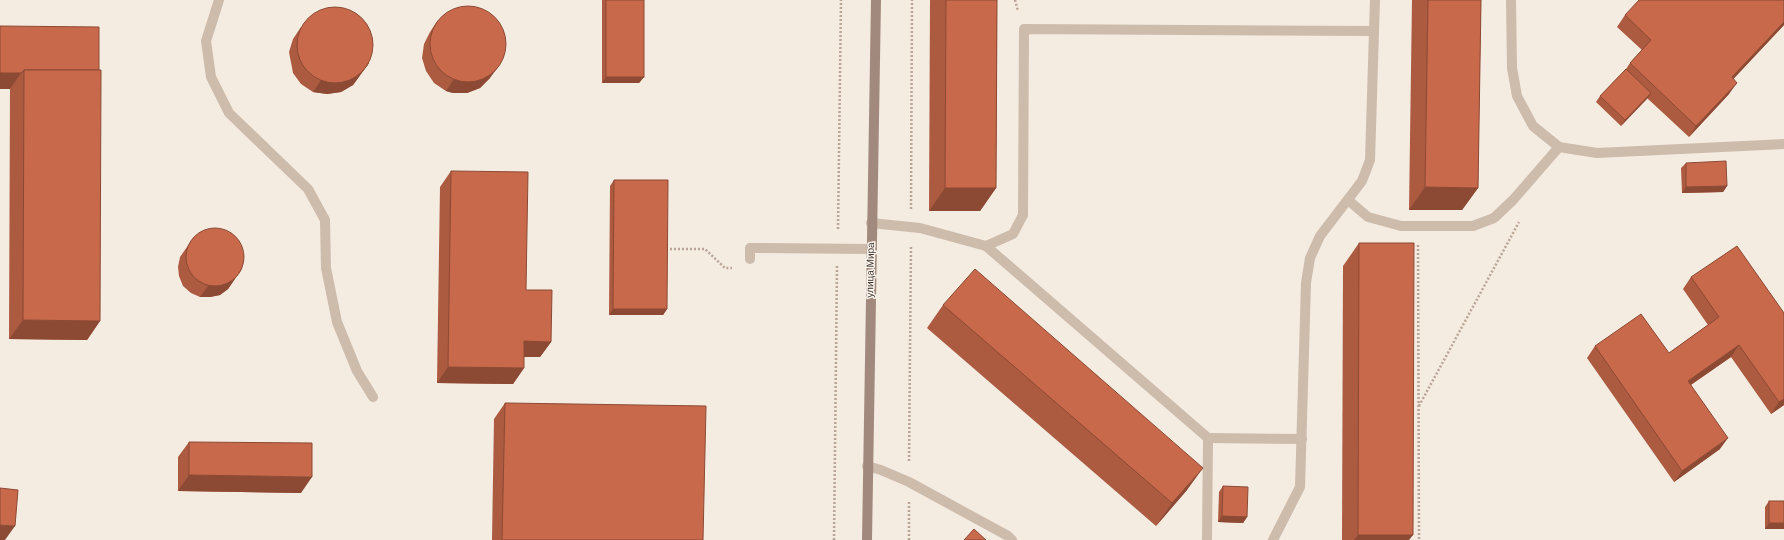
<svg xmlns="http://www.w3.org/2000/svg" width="1784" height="540" font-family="Helvetica,sans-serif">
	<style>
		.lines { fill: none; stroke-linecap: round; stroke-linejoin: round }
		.path { stroke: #b9a596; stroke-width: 2.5; stroke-dasharray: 2 2; stroke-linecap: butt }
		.lane { stroke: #cdbbac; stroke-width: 10 }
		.secondary { stroke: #a18a7d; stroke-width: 10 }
		.wall { fill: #ac5a40 }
		.shaded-wall { fill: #8c4a34 }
		.building { fill: #c8694b; stroke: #8c4a34 }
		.labels { text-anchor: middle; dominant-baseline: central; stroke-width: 3; stroke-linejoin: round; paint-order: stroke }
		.street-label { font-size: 10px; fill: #3b302b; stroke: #fbf5ee }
	</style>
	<rect width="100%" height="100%" fill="#f4ebe1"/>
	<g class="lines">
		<!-- path -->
		<g class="path">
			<polyline points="1015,0 1018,11"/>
			<polyline points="911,209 912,0"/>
			<polyline points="838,229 841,0"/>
			<polyline points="1418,245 1419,540"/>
			<polyline points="666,249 705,249 725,268 732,268"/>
			<polyline points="1419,406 1519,222"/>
			<polyline points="909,461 911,246"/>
			<polyline points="834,540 837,266"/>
			<polyline points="909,540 909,502"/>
		</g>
		<!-- lane -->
		<g class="lane">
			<polyline points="219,0 206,41 211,77 229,113 308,189 325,220 326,268 337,322 357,371 373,397"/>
			<polyline points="1511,0 1512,68 1517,96 1533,126 1559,147 1597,153 1784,144"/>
			<polyline points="1348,200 1368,217 1401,226 1473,226 1494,218 1513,200 1559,147"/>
			<polyline points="871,223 920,228 986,246 1013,234 1023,215 1024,29 1374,31 1375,0"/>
			<polyline points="986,246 1208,438 1207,540"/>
			<polyline points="750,259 750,248 871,249"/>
			<polyline points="1208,438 1302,439"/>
			<polyline points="867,466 881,470 909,482 1008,536 1012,540"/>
			<polyline points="1273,540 1300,487 1306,283 1310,258 1320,236 1362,181 1370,160 1374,31"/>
		</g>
		<!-- secondary -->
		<polyline class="secondary" points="867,540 876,0"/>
	</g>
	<!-- wall -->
	<g class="wall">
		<polygon points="602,0 644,0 644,77 639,83 602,83"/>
		<polygon points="930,0 997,0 996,188 980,211 929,211"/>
		<polygon points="1412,0 1481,0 1478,188 1462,210 1409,210"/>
		<polygon points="1784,0 1784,25 1733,79 1729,94 1689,137 1647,98 1621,126 1596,102 1600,96 1626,69 1630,63 1642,50 1617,27 1625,15"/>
		<polygon points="438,20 490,78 480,88 467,93 453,93 446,91 434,83 426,71 422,58 424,44 430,32"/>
		<polygon points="0,26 99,70 100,321 87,340 9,339 10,89 0,89"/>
		<polygon points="301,27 369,63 353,85 341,92 327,94 313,92 301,84 293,73 289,52 293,39"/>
		<polygon points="1686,163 1727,186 1723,192 1682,193 1681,168"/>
		<polygon points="451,171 526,290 551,342 540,357 524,357 524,368 513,384 437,383 440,187"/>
		<polygon points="614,180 667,309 663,315 609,315 610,186"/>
		<polygon points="194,237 242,269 228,289 220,295 210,297 200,297 191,293 183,286 179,276 178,267 180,257"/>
		<polygon points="1359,243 1409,540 1342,540 1343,266"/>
		<polygon points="1691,277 1784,313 1784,405 1771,414 1731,357 1691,385 1720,449 1674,482 1587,358 1595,346 1669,353 1708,325 1683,289"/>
		<polygon points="943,305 1187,490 1156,526 927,328"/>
		<polygon points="505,403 703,540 492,540 494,419"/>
		<polygon points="189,442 301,493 178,491 178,457"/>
		<polygon points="1223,486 1247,517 1243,523 1218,522 1219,492"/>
		<polygon points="1769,501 1784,501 1784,529 1765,529 1765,507"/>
	</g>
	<!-- shaded-wall -->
	<g class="shaded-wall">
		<polygon points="1784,22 1784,25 1724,89 1732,77"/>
		<polygon points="369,63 353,85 341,92 327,94 313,92 321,80"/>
		<polygon points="498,67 490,78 480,88 467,93 453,93 446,91 454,79"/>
		<polygon points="0,73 21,73 10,89 0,89"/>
		<polygon points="606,77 644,77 639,83 602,83"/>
		<polygon points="1737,83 1729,94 1689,137 1696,126"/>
		<polygon points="1651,93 1647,99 1621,126 1625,120"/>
		<polygon points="1727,186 1723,192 1682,193 1686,187"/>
		<polygon points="1425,187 1478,188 1462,210 1409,210"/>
		<polygon points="945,188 996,188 980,211 929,211"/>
		<polygon points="236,277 228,289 220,295 210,297 200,297 208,286"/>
		<polygon points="613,309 667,309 663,315 609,315"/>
		<polygon points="23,320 100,321 87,340 9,339"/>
		<polygon points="524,341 551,342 540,357 513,357"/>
		<polygon points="1739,345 1731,357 1680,392 1688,381"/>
		<polygon points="448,367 524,368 513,384 437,383"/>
		<polygon points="1784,399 1784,405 1771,414 1779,402"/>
		<polygon points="1728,438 1720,449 1674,482 1682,471"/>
		<polygon points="1203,468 1187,490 1156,526 1172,503"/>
		<polygon points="189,475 312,477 301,493 178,491"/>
		<polygon points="1222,516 1247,517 1243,523 1218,522"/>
		<polygon points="1769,523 1784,523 1784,529 1765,529"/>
		<polygon points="0,525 15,526 5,540 0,540"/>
		<polygon points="1358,535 1413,535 1409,540 1354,540"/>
	</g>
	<!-- building -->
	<g class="building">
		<rect x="606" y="0" width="38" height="77"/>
		<polygon points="946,0 997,0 996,188 945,188"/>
		<polygon points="1428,0 1481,0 1478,188 1425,187"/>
		<polygon points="1639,0 1784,0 1784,22 1732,77 1737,83 1696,126 1630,63 1651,40 1625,15"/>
		<circle cx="468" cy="44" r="38"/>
		<circle cx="335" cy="45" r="38"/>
		<polygon points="0,26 99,27 99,70 24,70 21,73 0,73"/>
		<polygon points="1626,69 1651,93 1625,120 1600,96"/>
		<polygon points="24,70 101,70 100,321 23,320"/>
		<polygon points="1726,161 1727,186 1686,187 1686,163"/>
		<polygon points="451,171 528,172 526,290 552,290 551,342 524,341 524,368 448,367"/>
		<polygon points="614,180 668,180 667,309 613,309"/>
		<circle cx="215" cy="257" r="29"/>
		<polygon points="1359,243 1414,243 1413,535 1358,535"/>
		<polygon points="1737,246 1784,313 1784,399 1779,402 1739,345 1688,381 1728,438 1682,471 1595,346 1641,314 1669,353 1719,317 1691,277"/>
		<polygon points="975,269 1203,468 1172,503 943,305"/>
		<polygon points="505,403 706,406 703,540 502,540"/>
		<polygon points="189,442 312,443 312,477 189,475"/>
		<polygon points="1223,486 1248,487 1247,517 1222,516"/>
		<polygon points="0,488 18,490 15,526 0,525"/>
		<rect x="1769" y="501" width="15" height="22"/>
		<polygon points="974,529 986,540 964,540"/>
	</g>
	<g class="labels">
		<!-- street labels -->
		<g class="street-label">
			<text transform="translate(870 270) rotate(-89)">улица Мира</text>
		</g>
	</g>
</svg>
